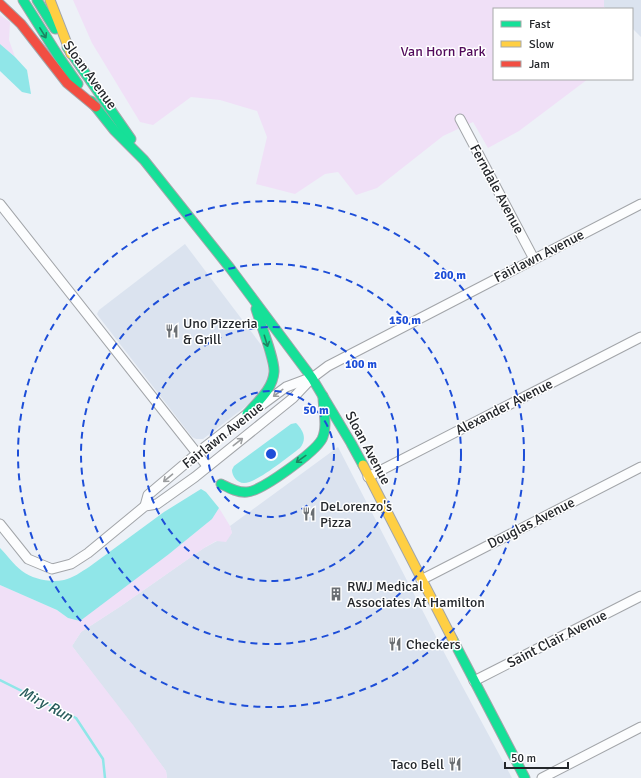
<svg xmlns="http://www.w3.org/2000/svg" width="641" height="778" font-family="Signika,sans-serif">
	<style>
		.built { fill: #dbe3ef }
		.green { fill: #f0e0f7 }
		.water { fill: #90e6e8 }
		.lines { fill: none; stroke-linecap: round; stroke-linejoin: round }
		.stream { stroke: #90e6e8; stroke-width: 2.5 }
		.street-casing { stroke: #a2a5a9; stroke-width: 11 }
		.fast-casing { stroke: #a2a5a9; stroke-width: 11 }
		.slow-casing { stroke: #a2a5a9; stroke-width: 11 }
		.jam-casing { stroke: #a2a5a9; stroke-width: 11 }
		.street { stroke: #fcfdfe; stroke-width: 9 }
		.fast { stroke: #16e098; stroke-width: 9 }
		.slow { stroke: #ffcf43; stroke-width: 9 }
		.jam { stroke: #f24e42; stroke-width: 9 }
		.oneway { stroke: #1d8462 }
		.oneway2 { stroke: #9b9d9f }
		.ring { fill: none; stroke: #1d4ed8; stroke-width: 2; stroke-dasharray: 7 5 }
		.labels { text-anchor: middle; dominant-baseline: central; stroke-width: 3; stroke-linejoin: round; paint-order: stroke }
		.park-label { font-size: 14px; fill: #51095a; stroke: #fff }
		.street-label { font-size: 14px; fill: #24272b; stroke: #fff }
		.poi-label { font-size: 14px; fill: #24272b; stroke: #fff; text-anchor: start }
		.water-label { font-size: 15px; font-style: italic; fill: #285c5c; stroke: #fff }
		.centre { fill: #1d4ed8; stroke: #fff; stroke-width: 2 }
		.ring-label { font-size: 12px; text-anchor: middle; font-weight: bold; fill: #1d4ed8; stroke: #fff; stroke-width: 3; stroke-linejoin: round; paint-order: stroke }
	</style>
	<rect width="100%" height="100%" fill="#edf1f7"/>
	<!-- built -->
	<g class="built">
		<polygon points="604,0 641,0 641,37 632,28 632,9 607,9 604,7"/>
		<polygon points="185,244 262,346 267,358 269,379 254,400 203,439 196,439 192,437 99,317 97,314 99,310"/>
		<polygon points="338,447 447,658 512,778 167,778 166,771 72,646 81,632 121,606 204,548 232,533 230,526"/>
	</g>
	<!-- green -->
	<g class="green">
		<polygon points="73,0 604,0 604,7 607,9 494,9 494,79 588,79 519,131 488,148 473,122 443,136 377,188 356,195 338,172 325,174 295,194 256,184 267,137 257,111 220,100 191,97 153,125 140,122 92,43"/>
		<polygon points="0,15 10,22 9,40 15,57 0,44"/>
		<polygon points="219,508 230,526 232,533 226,542 216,541 204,548 121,606 81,632 72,646 133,725 166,771 167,778 0,778 0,585 57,610 68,618 169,554 212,519"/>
	</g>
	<!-- water -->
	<g class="water">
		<polygon points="0,44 15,57 27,70 31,94 22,92 0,71"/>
		<path d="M296 423C304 431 307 439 300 448 289 456 257 483 244 483 237 483 232 476 232 470L234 466 291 424Z"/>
		<path d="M201 489 206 492 219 508 212 519 169 554 80 621 68 618 57 610 0 585V548C7 555 13 564 22 571 33 579 50 583 64 580 73 578 81 572 89 567L164 512Z"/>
	</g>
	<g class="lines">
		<!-- stream -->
		<polyline class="stream" points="0,680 76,718 103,759 105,778"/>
		<!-- street casing -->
		<g class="street-casing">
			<g id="street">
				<polyline points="460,119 534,259"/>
				<polyline points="0,204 207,466"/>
				<polyline points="368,477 641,337"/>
				<polyline points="145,506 148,495 206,446 247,414 263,404 286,387 310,378"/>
				<polyline points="0,524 28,559 52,569 71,564 88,553 145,506 157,504 195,477 293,398 312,378 328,366 641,204"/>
				<polyline points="421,580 641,467"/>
				<polyline points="474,681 641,596"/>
				<polyline points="542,778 641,727"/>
			</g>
		</g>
		<!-- fast casing -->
		<g class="fast-casing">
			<g id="fast">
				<polyline points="23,0 59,57 78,84"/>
				<polyline points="37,0 55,29"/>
				<polyline points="67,47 131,139"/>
				<polyline points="91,101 114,130 144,160 230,268 312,378 351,443 363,465"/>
				<path d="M247 414C257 402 273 389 274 372 275 359 260 323 256 309"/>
				<path d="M221 484C229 488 238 493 247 492 262 491 315 452 322 439 328 427 323 409 323 396"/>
				<polyline points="453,640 525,778"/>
			</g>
		</g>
		<!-- slow casing -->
		<g class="slow-casing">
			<g id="slow">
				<polyline points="50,0 71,54"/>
				<polyline points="363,465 453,640"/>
			</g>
		</g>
		<!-- jam casing -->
		<g class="jam-casing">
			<polyline id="jam" points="0,4 21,24 67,83 96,107"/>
		</g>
		<!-- street -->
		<use href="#street" class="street"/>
		<!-- fast -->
		<use href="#fast" class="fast"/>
		<!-- slow -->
		<use href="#slow" class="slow"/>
		<!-- jam -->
		<use href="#jam" class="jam"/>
	</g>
	<!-- one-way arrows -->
	<defs><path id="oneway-shaft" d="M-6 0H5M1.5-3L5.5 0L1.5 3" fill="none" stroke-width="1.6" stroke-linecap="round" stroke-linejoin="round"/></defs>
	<g class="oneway">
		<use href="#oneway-shaft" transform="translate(43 33) rotate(58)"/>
		<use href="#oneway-shaft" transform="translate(266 341) rotate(73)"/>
		<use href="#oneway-shaft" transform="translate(301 459) rotate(144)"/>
	</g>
	<g class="oneway2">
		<use href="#oneway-shaft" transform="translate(278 393) rotate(143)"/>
		<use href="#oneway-shaft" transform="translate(238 442) rotate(-38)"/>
		<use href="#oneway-shaft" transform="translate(168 478) rotate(140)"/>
	</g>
	<!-- distance rings -->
	<g class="ring">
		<circle cx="271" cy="454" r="63"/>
		<circle cx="271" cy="454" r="127"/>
		<circle cx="271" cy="454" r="190"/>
		<circle cx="271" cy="454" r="253"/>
	</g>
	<!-- icons -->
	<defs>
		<g id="restaurant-bare" transform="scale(1.08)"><path d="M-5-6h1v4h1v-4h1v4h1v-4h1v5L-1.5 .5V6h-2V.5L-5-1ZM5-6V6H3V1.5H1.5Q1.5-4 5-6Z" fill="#6a6e72" stroke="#fff" stroke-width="2.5" paint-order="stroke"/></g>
		<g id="building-bare" transform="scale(1.08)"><path d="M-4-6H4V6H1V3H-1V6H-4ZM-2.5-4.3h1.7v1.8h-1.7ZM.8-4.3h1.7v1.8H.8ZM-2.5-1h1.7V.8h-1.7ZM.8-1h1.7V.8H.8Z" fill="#6a6e72" stroke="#fff" stroke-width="2.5" paint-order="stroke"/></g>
	</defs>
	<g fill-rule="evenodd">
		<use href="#restaurant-bare" x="172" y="331"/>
		<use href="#restaurant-bare" x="309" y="514"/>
		<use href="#building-bare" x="336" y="594"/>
		<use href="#restaurant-bare" x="395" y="644"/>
		<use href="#restaurant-bare" x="455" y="764"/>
	</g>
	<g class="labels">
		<!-- park labels -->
		<g class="park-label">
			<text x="443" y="51">Van Horn Park</text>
		</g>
		<!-- street labels -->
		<g class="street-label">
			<text transform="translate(90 75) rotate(54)">Sloan Avenue</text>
			<text transform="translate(497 189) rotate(62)">Ferndale Avenue</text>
			<text transform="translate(539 256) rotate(-27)">Fairlawn Avenue</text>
			<text transform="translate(504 407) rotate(-27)">Alexander Avenue</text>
			<text transform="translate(223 435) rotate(-38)">Fairlawn Avenue</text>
			<text transform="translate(368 448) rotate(62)">Sloan Avenue</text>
			<text transform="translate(531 523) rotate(-27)">Douglas Avenue</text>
			<text transform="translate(557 639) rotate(-27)">Saint Clair Avenue</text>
		</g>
		<!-- poi labels -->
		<g class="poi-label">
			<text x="183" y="323">Uno Pizzeria<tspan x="183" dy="16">&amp; Grill</tspan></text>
			<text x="320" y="506">DeLorenzo's<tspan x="320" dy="16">Pizza</tspan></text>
			<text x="347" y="586">RWJ Medical<tspan x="347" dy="16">Associates At Hamilton</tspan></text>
			<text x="406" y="644">Checkers</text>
			<text x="444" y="764" text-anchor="end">Taco Bell</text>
		</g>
		<!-- water labels -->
		<g class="water-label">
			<text transform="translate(46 704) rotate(28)">Miry Run</text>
		</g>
	</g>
	<circle cx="271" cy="454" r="6" class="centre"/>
	<g class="ring-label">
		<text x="450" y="279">200 m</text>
		<text x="405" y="324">150 m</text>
		<text x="361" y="368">100 m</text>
		<text x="316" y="414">50 m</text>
	</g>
	<!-- legend -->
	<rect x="493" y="8" width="140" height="72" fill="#ffffff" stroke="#a7a9aa"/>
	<rect x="501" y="21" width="20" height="6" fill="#16e098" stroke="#a7a9aa"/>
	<text x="529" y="28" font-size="12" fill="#24272b">Fast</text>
	<rect x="501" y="41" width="20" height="6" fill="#ffcf43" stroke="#a7a9aa"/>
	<text x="529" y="48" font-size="12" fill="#24272b">Slow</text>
	<rect x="501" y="61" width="20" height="6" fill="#f24e42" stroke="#a7a9aa"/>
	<text x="529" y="68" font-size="12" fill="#24272b">Jam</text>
	<!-- scale -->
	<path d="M505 762v6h63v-6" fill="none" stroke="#24272b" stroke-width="2"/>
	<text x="511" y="762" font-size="12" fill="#24272b" stroke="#ffffff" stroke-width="3" paint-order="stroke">50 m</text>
</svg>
